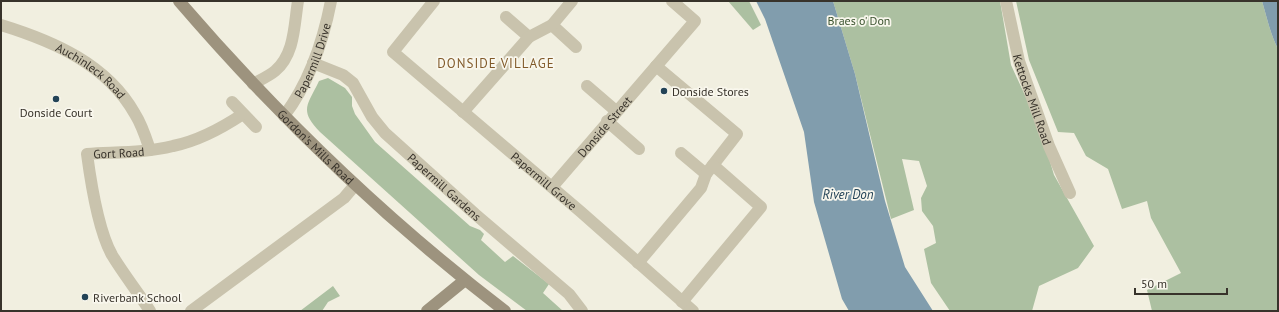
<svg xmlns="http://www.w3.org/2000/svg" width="1279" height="312" font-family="'PT Sans',sans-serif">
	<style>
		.green { fill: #acc0a1 }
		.water { fill: #819dad }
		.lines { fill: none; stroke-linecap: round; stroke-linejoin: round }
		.street { stroke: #c9c3ad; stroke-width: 12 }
		.secondary { stroke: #9d937e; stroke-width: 12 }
		.poi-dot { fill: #234357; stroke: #f9f7ed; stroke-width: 1.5 }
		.labels { text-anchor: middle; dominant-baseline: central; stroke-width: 3.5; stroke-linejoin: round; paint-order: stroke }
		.park-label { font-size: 12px; fill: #3c5430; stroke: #f9f7ed }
		.street-label { font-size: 12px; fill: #38332b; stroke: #f9f7ed }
		.poi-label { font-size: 12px; fill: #38332b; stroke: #f9f7ed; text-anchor: start }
		.neighbourhood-label { font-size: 13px; letter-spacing: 1px; fill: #815a2a; stroke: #f9f7ed }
		.water-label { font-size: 13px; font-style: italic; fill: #234357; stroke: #f9f7ed }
	</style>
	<rect width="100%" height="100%" fill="#f1efe0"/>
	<!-- green -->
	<g class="green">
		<polygon points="728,1 749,1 761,25 753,30"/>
		<polygon points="833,1 1000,1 1011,65 1040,128 1054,175 1094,246 1078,268 1039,286 1032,311 950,311 931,283 924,249 936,243 933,226 922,211 921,198 927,186 919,161 902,159 914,210 891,219 855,74"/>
		<path d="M1016 1H1262C1267 18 1270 33 1278 49V311H1152L1147 290 1181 273 1151 218 1147 201 1122 209 1108 169 1086 156 1074 133 1058 132 1029 60Z"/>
		<path d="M328 78 345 88 352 97V106L355 114 375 142 470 226 480 230 484 234 481 240 505 262 513 256 549 284 543 293 563 311H527L479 275 320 132C299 110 307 106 319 81Z"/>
		<polygon points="333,286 340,296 328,302 322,311 300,311"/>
	</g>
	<!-- water -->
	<g class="water">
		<polygon points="756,1 833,1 855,74 885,201 905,267 933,311 849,311 842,299 814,202 804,132 765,19"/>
		<path d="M1262 1H1278V49C1270 33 1267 18 1262 1Z"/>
	</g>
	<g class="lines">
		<!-- street -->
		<g class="street">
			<path id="s1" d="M434 1 393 52 581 212 693 311"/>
			<path id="s2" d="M1006 1 1019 61 1049 146 1070 193"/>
			<polyline points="506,17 529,37"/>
			<path id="s3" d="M1 25C53 41 107 64 135 114 142 125 146 138 150 150"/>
			<polyline points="552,25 576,47"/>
			<path id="s4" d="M313 63 343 75 353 83 372 117 385 133 475 214 569 294 582 311"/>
			<path d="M253 84C260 80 269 76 275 71 295 54 294 25 298 1"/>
			<polyline points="587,86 616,111"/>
			<polyline points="232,102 256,127"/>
			<polyline points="463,112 529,37 552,25 572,1"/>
			<path id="s5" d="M284 116C309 83 323 42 331 1"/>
			<polyline points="607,121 639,149"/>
			<polyline points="681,153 706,174"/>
			<path id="s6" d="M552 187 695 21 672 1"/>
			<polyline points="638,263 701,188 706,174 737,134 656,66"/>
			<polyline points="682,302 761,207 713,165"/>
			<path id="s7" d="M150 311C138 292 124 275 112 255 98 230 91 184 87 154 116 152 145 153 173 146 198 141 222 128 243 114"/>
			<polyline points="191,311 344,198 355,185"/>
		</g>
		<!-- secondary -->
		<g class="secondary">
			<path id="s8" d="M179 1C277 115 386 220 505 311"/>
			<polyline points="427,311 465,280"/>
		</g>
	</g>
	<!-- markers -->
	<g class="poi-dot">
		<circle cx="664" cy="91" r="4"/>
		<circle cx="56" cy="99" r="4"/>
		<circle cx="85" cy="297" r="4"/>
	</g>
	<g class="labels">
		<!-- park labels -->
		<g class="park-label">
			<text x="859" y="20">Braes o' Don</text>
		</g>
		<!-- street labels -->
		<g class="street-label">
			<text stroke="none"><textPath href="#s5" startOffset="63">Papermill Drive</textPath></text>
			<text stroke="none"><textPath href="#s3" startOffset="102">Auchinleck Road</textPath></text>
			<text stroke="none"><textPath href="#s2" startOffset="102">Kettocks Mill Road</textPath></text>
			<text stroke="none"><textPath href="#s6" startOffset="80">Donside Street</textPath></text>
			<text stroke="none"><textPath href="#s8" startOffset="200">Gordon's Mills Road</textPath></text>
			<text stroke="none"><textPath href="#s7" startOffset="204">Gort Road</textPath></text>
			<text stroke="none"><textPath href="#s1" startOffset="264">Papermill Grove</textPath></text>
			<text stroke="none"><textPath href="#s4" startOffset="185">Papermill Gardens</textPath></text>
		</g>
		<!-- poi labels -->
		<g class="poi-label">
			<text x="672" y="91">Donside Stores</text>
			<text x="56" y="112" text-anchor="middle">Donside Court</text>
			<text x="93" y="297">Riverbank School</text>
		</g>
		<!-- neighbourhood labels -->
		<g class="neighbourhood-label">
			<text x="496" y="63">DONSIDE VILLAGE</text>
		</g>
		<!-- water labels -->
		<g class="water-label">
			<text x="848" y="194">River Don</text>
		</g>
	</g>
	<!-- border -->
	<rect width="1279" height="312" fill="none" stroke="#38332b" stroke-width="4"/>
	<!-- scale -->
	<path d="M1135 288v6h92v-6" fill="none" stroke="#38332b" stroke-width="2"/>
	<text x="1141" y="288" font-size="12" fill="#38332b" stroke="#f9f7ed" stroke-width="3" paint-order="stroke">50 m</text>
</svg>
